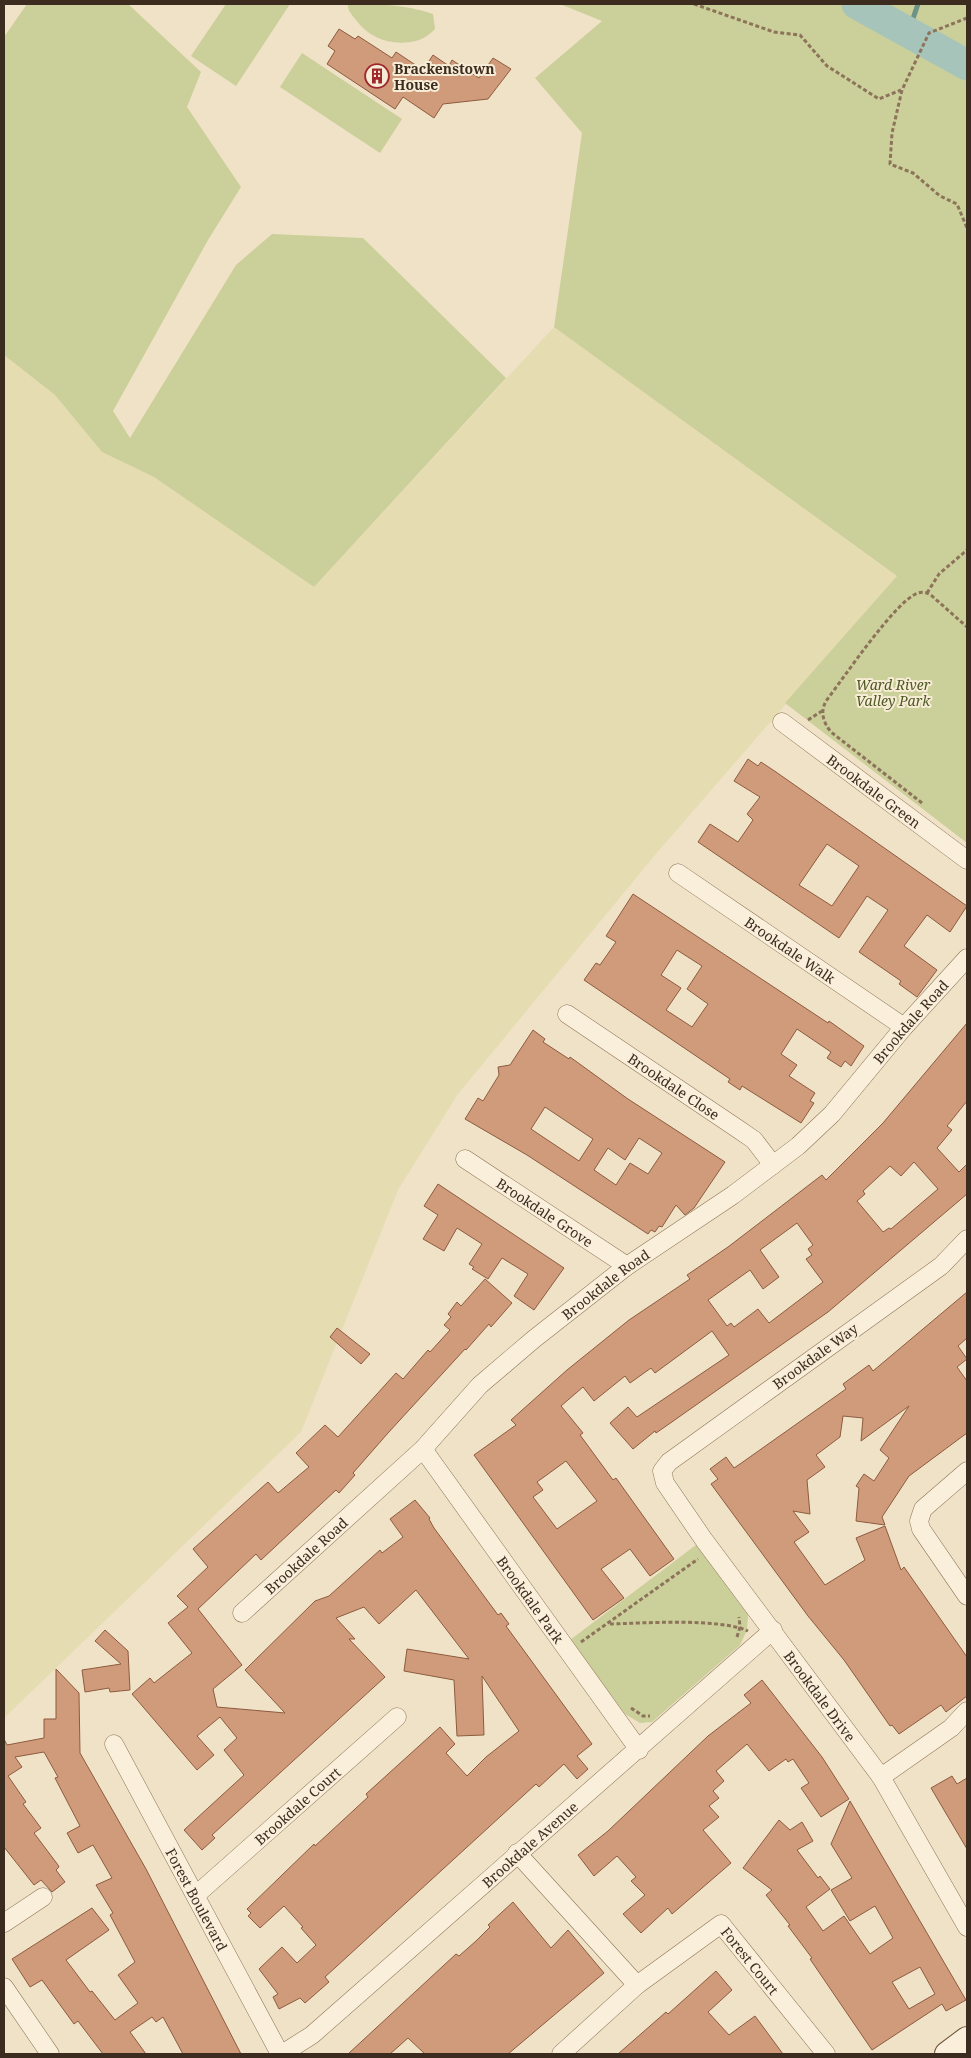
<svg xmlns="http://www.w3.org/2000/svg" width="971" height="2058" font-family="'Noto Serif',serif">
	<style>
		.farmland { fill: #e6dcb2 }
		.green { fill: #cbcf99 }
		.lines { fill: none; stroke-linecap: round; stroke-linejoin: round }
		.stream { stroke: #6d9388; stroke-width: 5 }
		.river { stroke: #a7c4ba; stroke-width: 31 }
		.building { fill: #d09b7a; stroke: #8d5b3f; fill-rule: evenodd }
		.street-casing { stroke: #8c735a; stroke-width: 19 }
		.secondary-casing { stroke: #6e543d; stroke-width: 26 }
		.path { stroke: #8c735a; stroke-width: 3; stroke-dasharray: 4 2.5; stroke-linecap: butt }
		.street { stroke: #faefda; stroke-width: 18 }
		.secondary { stroke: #faefda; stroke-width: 24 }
		.labels { text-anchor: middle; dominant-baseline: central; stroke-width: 4; stroke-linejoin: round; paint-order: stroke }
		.poi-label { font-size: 14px; font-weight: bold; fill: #3c2c1f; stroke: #f7ecd6; text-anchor: start }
		.park-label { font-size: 14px; font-style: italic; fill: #4e5924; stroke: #f7ecd6 }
		.street-label { font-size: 14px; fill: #3c2c1f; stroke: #f7ecd6 }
	</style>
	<rect width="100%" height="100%" fill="#f0e2c6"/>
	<!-- farmland -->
	<polygon class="farmland" points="554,327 897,576 655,855 458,1094 398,1190 301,1432 4,1718 4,355 55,395 102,452 154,477 314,587"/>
	<!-- green -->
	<g class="green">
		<polygon points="27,4 128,4 201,72 187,107 241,187 208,240 113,411 130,438 236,265 272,234 363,238 506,378 314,587 154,477 102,452 55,395 4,355 4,37"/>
		<polygon points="226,4 290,4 236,86 191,56"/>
		<path d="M348 4C377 4 405 4 433 14L435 29C431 33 425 38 419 40 396 47 370 40 356 20 352 15 347 10 348 4Z"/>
		<polygon points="560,4 967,4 967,843 785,703 897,576 554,327 582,133 535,78 602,21"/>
		<polygon points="302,53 402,119 380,153 280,87"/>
		<polygon points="696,1545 748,1615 747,1630 740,1645 652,1722 640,1723 625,1714 570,1640"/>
	</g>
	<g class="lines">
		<!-- stream -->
		<polyline class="stream" points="908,33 918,4"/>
		<!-- river -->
		<polyline class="river" points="857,4 967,65"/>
	</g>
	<!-- building -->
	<g class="building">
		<polygon points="339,29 355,39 358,36 392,58 396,52 423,70 433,55 449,66 452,60 479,78 493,58 511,69 488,99 443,104 434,118 403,97 395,109 327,64 335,51 328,46"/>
		<path d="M748 759 758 766 761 762 776 772 967 906 950 932 927 915 904 946 937 970 917 997 899 984 901 981 859 952 888 910 867 896 839 938 698 842 710 824 738 842 753 820 747 814 760 797 734 781ZM827 844 859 866 832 906 799 885Z"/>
		<path d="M633 894 828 1023 829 1021 864 1046 851 1066 845 1061 841 1067 827 1058 831 1052 797 1029 781 1054 797 1065 789 1076 815 1093 810 1101 814 1103 801 1123 742 1086 740 1090 728 1082 730 1079 584 980 596 963 600 965 616 942 606 936ZM677 950 702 966 687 989 708 1004 692 1027 666 1010 681 988 661 975Z"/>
		<path d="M967 1023V1101L947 1126 952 1130 937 1148 959 1172 967 1164V1194L828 1312 669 1424 656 1433 655 1431 633 1449 610 1423 628 1407 637 1417 729 1355 712 1331 655 1373 651 1368 630 1383 625 1376 594 1401 583 1387 561 1406 583 1433 580 1435 613 1480 616 1478 674 1559 650 1576 630 1549 601 1569 624 1598 593 1620 474 1455 516 1425 511 1420 567 1370 629 1320 690 1279 687 1275 728 1247 822 1175 826 1180 883 1123ZM914 1162 938 1189 891 1229 889 1228 883 1232 857 1201 865 1194 863 1191 890 1166 901 1176ZM797 1223 813 1245 808 1249 812 1255 806 1259 823 1282 769 1323 758 1309 734 1327 731 1323 727 1326 708 1300 750 1270 763 1289 779 1277 760 1250ZM566 1461 597 1501 557 1529 533 1497 543 1490 537 1482Z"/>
		<path d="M533 1030 545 1039 543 1042 569 1059 570 1057 628 1099 725 1162 694 1208 685 1215 676 1205 662 1227 659 1226 655 1232 651 1230 648 1234 527 1155 465 1119 478 1098 483 1101 499 1075 498 1067 510 1065ZM545 1107 593 1139 579 1161 531 1129ZM639 1138 662 1153 648 1174 630 1163 616 1185 594 1170 608 1148 625 1160Z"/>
		<polygon points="438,1184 564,1268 534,1310 514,1296 528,1274 502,1258 488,1279 472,1269 474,1267 469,1264 482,1244 457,1228 444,1251 423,1239 438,1215 424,1206"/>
		<polygon points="485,1279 512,1303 491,1327 489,1324 466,1350 465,1349 388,1433 353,1473 355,1475 339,1493 336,1490 261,1560 256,1554 198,1609 242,1665 213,1689 217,1707 285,1713 245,1670 315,1601 329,1596 380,1550 382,1553 403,1537 390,1519 415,1500 430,1518 429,1519 434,1528 498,1615 501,1613 509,1624 506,1626 592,1744 577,1756 588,1769 577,1779 564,1764 539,1787 536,1784 325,1977 329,1982 305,2003 300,1998 279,2009 273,1997 278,1994 259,1969 282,1947 297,1963 316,1945 301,1928 303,1927 284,1906 260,1928 248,1916 251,1913 247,1909 314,1844 315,1846 368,1797 366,1794 440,1727 455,1744 446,1753 467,1776 486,1757 519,1731 482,1676 484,1735 457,1736 454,1680 404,1671 407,1649 469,1659 416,1590 379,1624 364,1607 336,1618 355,1639 349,1639 385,1677 212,1835 215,1838 202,1850 184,1830 244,1775 224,1750 237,1738 220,1717 197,1736 214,1755 197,1770 132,1694 150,1678 154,1683 192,1653 168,1623 188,1607 177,1596 208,1567 193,1549 268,1482 278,1493 309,1467 296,1453 325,1425 338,1437 396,1373 403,1379 428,1350 430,1352 450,1330 444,1325 451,1317 448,1314 457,1302 461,1306"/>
		<polygon points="967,1292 967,1338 958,1346 967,1359 957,1367 967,1381 967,1433 909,1476 882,1517 885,1525 856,1521 859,1488 856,1486 864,1474 874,1481 889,1458 880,1450 909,1406 861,1441 863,1418 843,1416 840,1437 816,1455 825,1467 807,1480 810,1514 793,1511 809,1532 794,1542 825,1585 865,1560 856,1538 885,1526 901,1570 904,1567 967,1657 967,1696 946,1712 941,1705 899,1734 892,1725 890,1726 844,1660 808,1616 711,1484 718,1479 710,1469 726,1457 734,1468 740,1464 846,1389 843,1384 869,1365 873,1371"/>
		<polygon points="337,1328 370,1354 361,1364 330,1337"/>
		<polygon points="105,1630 128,1651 130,1690 110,1692 109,1688 85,1692 82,1670 121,1664 95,1641"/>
		<polygon points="56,1669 79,1693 80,1753 146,1869 241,2054 183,2054 163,2017 156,2022 152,2017 130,2032 146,2054 103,2054 78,2021 74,2024 42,1980 30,1987 12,1959 92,1908 109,1930 66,1960 90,1992 92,1991 115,2020 138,2003 118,1975 135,1962 110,1915 113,1913 96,1885 112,1878 93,1845 78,1853 67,1833 80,1826 55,1778 58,1777 44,1752 15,1757 22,1767 8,1776 26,1802 23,1804 41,1828 34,1833 58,1865 59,1867 56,1870 65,1882 52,1892 41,1880 34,1885 4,1847 4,1739 7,1745 44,1738 44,1719 56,1719"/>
		<polygon points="762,1680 822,1757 849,1799 821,1817 801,1788 809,1783 793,1759 788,1762 786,1759 769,1771 747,1744 716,1771 724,1781 713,1791 719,1798 709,1806 719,1817 703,1830 731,1863 672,1914 668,1908 641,1933 623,1914 645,1895 631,1881 636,1877 617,1856 594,1876 578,1855 608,1831 708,1736 751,1703 744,1695"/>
		<polygon points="952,1776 957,1784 967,1778 967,1849 931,1788"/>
		<path d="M850 1801 966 2000 946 2011 942 2004 872 2050 810 1959 812 1958 788 1926 790 1925 766 1895 772 1890 743 1868 779 1820 790 1830 802 1822 813 1841 797 1850 818 1878 820 1876 830 1889 806 1907 823 1931 844 1916 870 1954 893 1938 875 1906 850 1921 831 1890 852 1878 831 1844ZM920 1967 935 1994 909 2009 892 1982Z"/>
		<polygon points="513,1902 551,1948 568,1930 604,1973 508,2054 425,2054 408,2038 390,2054 348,2054 456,1954 459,1956 476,1941 490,1927 488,1925"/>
		<polygon points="716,1971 732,1990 708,2012 729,2035 755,2016 783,2054 618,2054 666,2012 668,2014"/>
	</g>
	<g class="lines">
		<!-- street casing -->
		<g class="street-casing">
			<g id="street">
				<path id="s1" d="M782 722 967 860"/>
				<path id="s2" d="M678 873 904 1027"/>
				<path id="s3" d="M567 1014 738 1129 754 1140 773 1165"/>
				<path id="s4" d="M465 1159 627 1266"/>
				<path id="s5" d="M967 1239 941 1266 669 1462 662 1471 665 1483 704 1540 881 1777 967 1927"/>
				<path id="s6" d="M423 1449 639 1750"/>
				<polyline points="967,1471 923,1509 919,1521 921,1529 967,1596"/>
				<path id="s7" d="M242 1613 423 1449 480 1385 534 1339 627 1266 733 1195 798 1146 832 1114 904 1027 967 958"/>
				<path id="s8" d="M114 1744 280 2054"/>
				<polyline points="881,1777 951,1728 967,1711"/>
				<path id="s9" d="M517 1853 637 1985 721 1924 826 2054"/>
				<path id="s10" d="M196 1895 397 1717"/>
				<polyline points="4,1923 43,1897"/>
				<polyline points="4,1987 50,2054"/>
				<path id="s11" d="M282 2054 312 2035 773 1630"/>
				<polyline points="561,2054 637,1985"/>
			</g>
		</g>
		<!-- secondary casing -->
		<g class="secondary-casing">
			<polyline id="secondary" points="947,2054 967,2039"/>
		</g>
		<!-- path -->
		<g class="path">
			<polyline points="694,4 774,32 800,35 827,66 879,99 901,90"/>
			<polyline points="967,18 929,33 902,90 892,133 890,164 913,173 940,196 957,204 967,228"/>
			<polyline points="927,593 939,574 967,550"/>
			<polyline points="808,720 822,711"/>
			<path d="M922 803 831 732C823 722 820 712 826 701 843 679 896 600 918 593 924 591 928 593 932 596L967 627"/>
			<path d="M610 1624C644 1623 720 1618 748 1631"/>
			<polyline points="737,1637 740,1627 739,1617"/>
			<polyline points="581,1642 698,1559"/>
			<polyline points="631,1708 643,1716 650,1716"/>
		</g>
		<!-- street -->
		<use href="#street" class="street"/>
		<!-- secondary -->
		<use href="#secondary" class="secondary"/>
	</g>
	<!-- icons -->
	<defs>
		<g id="building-ring" transform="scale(1.25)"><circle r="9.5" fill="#f7ecd6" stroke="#9e282c" stroke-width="1.5"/><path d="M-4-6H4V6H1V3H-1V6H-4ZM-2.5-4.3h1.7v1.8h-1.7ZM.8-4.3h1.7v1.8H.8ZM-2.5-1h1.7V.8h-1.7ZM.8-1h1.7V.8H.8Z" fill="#9e282c"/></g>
	</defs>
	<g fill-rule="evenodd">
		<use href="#building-ring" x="377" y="76"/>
	</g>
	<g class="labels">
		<!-- poi labels -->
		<g class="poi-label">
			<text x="394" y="68">Brackenstown<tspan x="394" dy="16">House</tspan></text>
		</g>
		<!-- park labels -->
		<g class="park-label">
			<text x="893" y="684">Ward River<tspan x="893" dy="16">Valley Park</tspan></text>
		</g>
		<!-- street labels -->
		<g class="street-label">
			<text stroke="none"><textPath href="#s1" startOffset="115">Brookdale Green</textPath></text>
			<text stroke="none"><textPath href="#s2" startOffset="136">Brookdale Walk</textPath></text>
			<text stroke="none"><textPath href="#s7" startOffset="896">Brookdale Road</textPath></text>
			<text stroke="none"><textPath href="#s3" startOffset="129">Brookdale Close</textPath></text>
			<text stroke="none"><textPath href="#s4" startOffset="96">Brookdale Grove</textPath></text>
			<text stroke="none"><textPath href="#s7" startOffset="491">Brookdale Road</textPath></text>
			<text transform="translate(815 1356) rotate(-36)">Brookdale Way</text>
			<text stroke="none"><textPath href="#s7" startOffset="86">Brookdale Road</textPath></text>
			<text stroke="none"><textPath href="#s6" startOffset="185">Brookdale Park</textPath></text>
			<text stroke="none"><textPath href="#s5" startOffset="660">Brookdale Drive</textPath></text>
			<text stroke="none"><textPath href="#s10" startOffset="135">Brookdale Court</textPath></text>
			<text stroke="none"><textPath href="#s11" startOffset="325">Brookdale Avenue</textPath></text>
			<text stroke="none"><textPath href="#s8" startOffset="176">Forest Boulevard</textPath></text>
			<text stroke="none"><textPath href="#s9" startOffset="329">Forest Court</textPath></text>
		</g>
	</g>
	<!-- border -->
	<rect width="971" height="2058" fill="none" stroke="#3c2c1f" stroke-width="10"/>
</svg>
